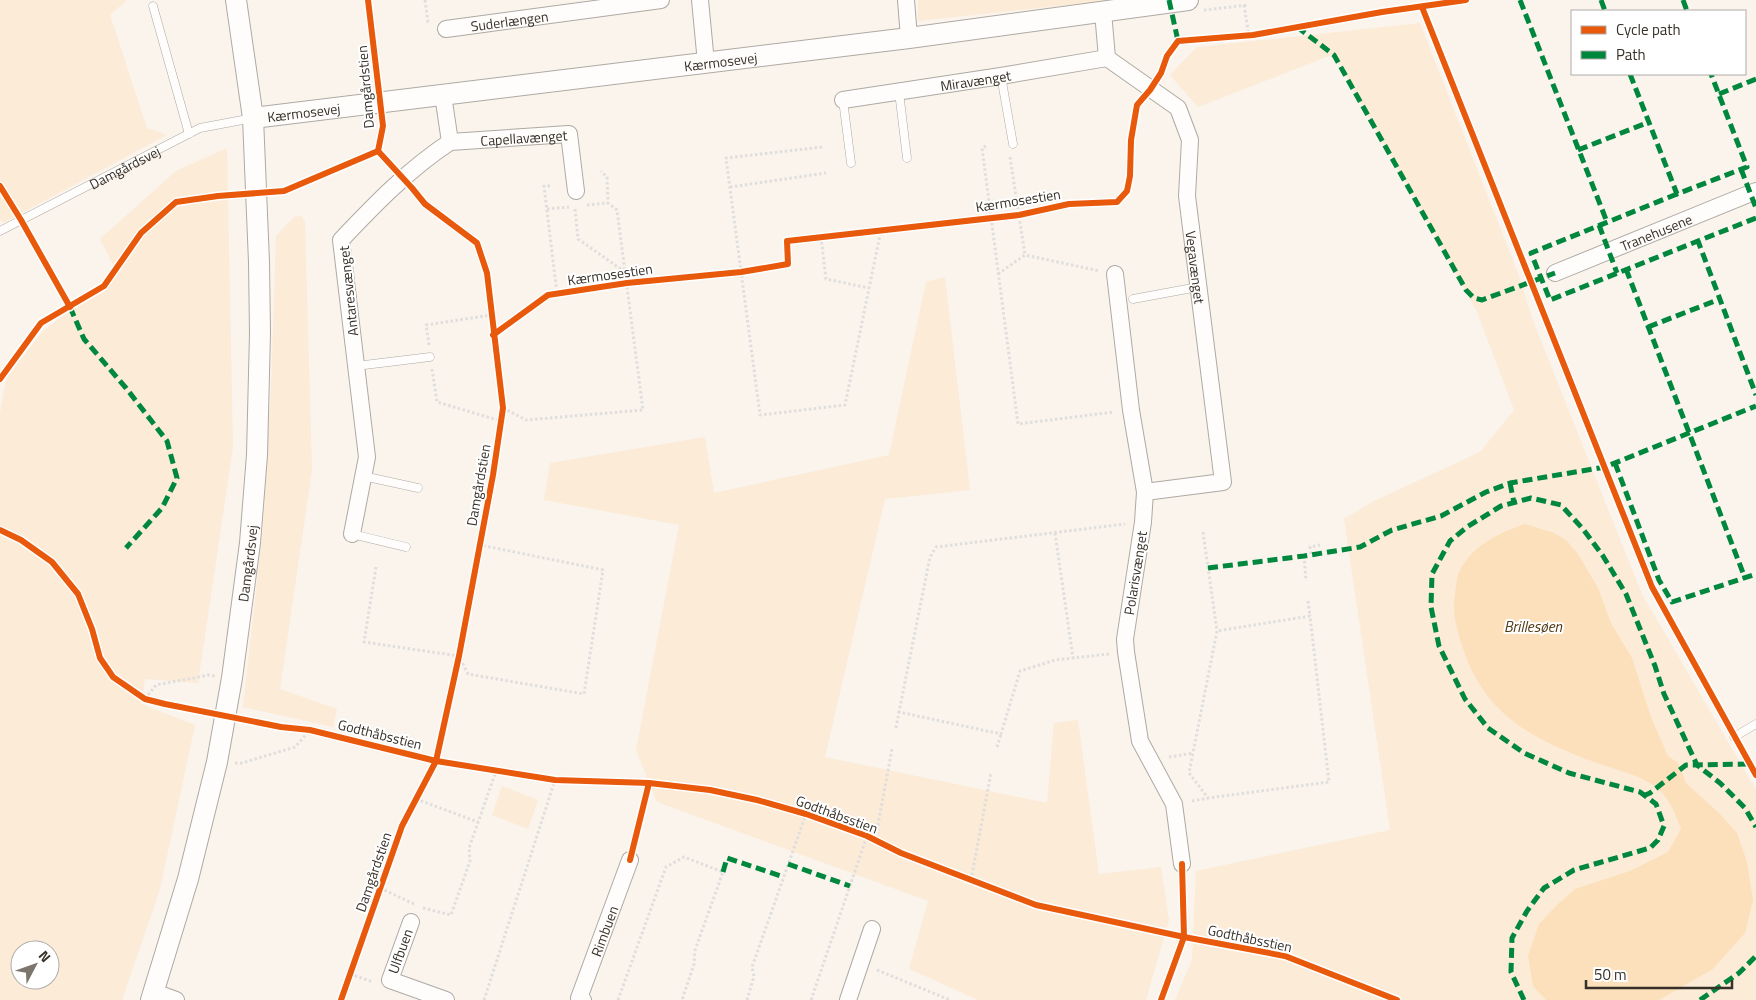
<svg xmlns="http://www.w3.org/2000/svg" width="1756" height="1000" font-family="'Titillium Web',sans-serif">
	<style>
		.green { fill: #fbebd7; fill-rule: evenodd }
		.water { fill: #fce0bb }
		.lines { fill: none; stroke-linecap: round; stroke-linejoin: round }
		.service-casing { stroke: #aea9a2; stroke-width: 9 }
		.minor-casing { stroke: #aea9a2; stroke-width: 18 }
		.tertiary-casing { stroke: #aea9a2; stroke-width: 22 }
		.path { stroke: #e0dedc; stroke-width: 3; stroke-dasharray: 2.5 2.5; stroke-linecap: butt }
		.service { stroke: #fefdfc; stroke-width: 8 }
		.minor { stroke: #fefdfc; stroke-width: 16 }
		.tertiary { stroke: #fefdfc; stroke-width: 20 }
		.quiet { stroke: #00873e; stroke-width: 5; stroke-dasharray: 10 5; stroke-linecap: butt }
		.cycleway-casing { stroke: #fff; stroke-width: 9 }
		.cycleway { stroke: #e8590c; stroke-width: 6 }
		.labels { text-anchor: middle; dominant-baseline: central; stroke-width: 4; stroke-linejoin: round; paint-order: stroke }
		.street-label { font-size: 14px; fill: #363028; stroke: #fff }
		.water-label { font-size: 15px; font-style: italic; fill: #513811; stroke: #fff }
	</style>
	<rect width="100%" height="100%" fill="#faf4ed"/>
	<!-- green -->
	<g class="green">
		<polygon points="0,0 127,0 110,15 147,128 167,135 3,223 0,219"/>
		<polygon points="918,0 1114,0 918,21"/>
		<polygon points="1420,23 1519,276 1532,318 1642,594 1756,790 1756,1000 1175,1000 1192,960 1196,871 1390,830 1344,519 1372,502 1480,452 1514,410 1477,312 1334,54 1198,107 1170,75 1197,47"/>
		<path d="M227 148 233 447 198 683 145 679 141 704 195 725 160 889 122 1000H0V413L6 379 43 331 117 272 100 239 176 171ZM20 950H50V980H20Z"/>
		<polygon points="302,216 305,222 312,470 280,689 337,709 333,727 243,707 263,528 271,389 276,236 294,217"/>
		<polygon points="945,277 970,490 885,499 825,757 1047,803 1054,723 1078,720 1099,874 1161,867 1169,920 1146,1000 978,1000 909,969 928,901 657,802 636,750 679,525 544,500 550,463 705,437 714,493 889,455 926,282"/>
		<polygon points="502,786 538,800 528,829 492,815"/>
	</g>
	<!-- water -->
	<path class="water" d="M1525 524 1554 533 1566 540 1578 554 1598 588 1611 623 1632 658 1651 717 1668 756 1678 763 1686 783 1719 813 1737 833 1747 862 1753 900 1745 933 1713 969 1659 1000H1546L1533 986 1528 956 1539 924 1557 905 1575 889 1630 871 1668 852 1681 829C1675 813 1669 796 1653 785 1638 775 1618 770 1600 764 1541 743 1490 720 1466 657 1459 637 1451 615 1455 594 1456 588 1456 581 1458 575 1469 547 1498 533 1525 524Z"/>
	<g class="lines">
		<!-- service casing -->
		<g class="service-casing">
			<g id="service">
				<polyline points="153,6 189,134"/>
				<polyline points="1001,76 1013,144"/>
				<polyline points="899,92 907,158"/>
				<polyline points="843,100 851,163"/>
				<path id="s1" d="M0 231 200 128 253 118"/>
				<polyline points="1133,299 1198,287"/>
				<polyline points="356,366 430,357"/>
				<polyline points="363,476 418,488"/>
				<polyline points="352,534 406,547"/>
				<polyline points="1734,737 1756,724"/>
			</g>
		</g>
		<!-- minor casing -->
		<g class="minor-casing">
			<g id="minor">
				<polyline points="700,0 706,63"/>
				<polyline points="906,0 909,38"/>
				<path id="s2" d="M1103 12 1107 58 1178 108 1190 140 1187 196 1223 482 1145 492"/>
				<path id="s3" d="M446 29 661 0"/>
				<path id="s4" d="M843 100 1001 76 1107 58"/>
				<path id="s5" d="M450 142 569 134 576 191"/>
				<path id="s6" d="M1555 273 1756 191"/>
				<polyline points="1115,274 1131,410 1145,492 1143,522 1125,639 1126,652 1140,741 1174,804 1182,864"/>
				<path d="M352 534 367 457 341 240C375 204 409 169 450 142L443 95"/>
				<polyline points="411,922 390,980 446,1000"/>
				<polyline points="154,992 176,1000"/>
				<path id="s7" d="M583 1000 579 998 630 860"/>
				<polyline points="848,1000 872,929"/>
			</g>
		</g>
		<!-- tertiary casing -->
		<g class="tertiary-casing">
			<g id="tertiary">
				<path id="s8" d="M253 118 909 38 1188 0"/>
				<path id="s9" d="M151 1000 188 879 217 762 232 678 250 543 257 455 260 333 259 262 253 118 236 0"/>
			</g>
		</g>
		<!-- path -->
		<g class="path">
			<polyline points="425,0 428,22 430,23"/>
			<polyline points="1244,5 1249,36"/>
			<polyline points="1204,10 1248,5"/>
			<polyline points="986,146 982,148 1018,424 1114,412"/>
			<polyline points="822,147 726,158 760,415 845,405 881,230"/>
			<polyline points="1010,157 1025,255"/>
			<polyline points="550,186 544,186 557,294"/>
			<polyline points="730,187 826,173"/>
			<polyline points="587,205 608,203"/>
			<polyline points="547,209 569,207"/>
			<polyline points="575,209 578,239 625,272"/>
			<polyline points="821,237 826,279 869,288"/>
			<polyline points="998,274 1025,255 1100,271"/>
			<polyline points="429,345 426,325 491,315"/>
			<polyline points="432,369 437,402 501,421"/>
			<polyline points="503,408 526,420 643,410 617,210 608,203 607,177 601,171"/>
			<polyline points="1203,532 1217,631 1189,773 1208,798 1329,782 1310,616 1217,631"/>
			<polyline points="1055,533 1073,658"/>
			<polyline points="1311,554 1310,547 1320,545"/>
			<polyline points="1304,556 1306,581"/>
			<polyline points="376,567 364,642 459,656 468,674 584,694 603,570 480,545"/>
			<polyline points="1308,601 1310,616"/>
			<polyline points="1109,654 1055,660 1020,671 1001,734 899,712 930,557 936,547 1125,524"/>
			<polyline points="145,699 156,685 209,675 215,676"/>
			<polyline points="896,728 899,712"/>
			<polyline points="997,747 1001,734"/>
			<polyline points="1169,757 1193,753"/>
			<polyline points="235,763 242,763 295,747 310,730"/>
			<polyline points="416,799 478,822"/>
			<polyline points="1192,801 1208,798"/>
			<polyline points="872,839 877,830 892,749"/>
			<polyline points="971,880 991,773"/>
			<polyline points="380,888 414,904"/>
			<polyline points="423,908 451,915 470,861 469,848 496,771"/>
			<polyline points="877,970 950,1000"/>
			<polyline points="350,974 373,982"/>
			<polyline points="484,1000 555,780"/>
			<polyline points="618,1000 666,867 684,857 723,872 695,950 694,964 682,1000"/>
			<polyline points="747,1000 754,976 752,967 806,814"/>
			<polyline points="811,1000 867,836"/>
		</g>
		<!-- service -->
		<use href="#service" class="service"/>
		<!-- minor -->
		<use href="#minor" class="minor"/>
		<!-- tertiary -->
		<use href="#tertiary" class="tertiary"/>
		<!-- quiet -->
		<g class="quiet">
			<polyline points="1169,0 1178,41"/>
			<polyline points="1520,0 1607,222"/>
			<polyline points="1601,0 1605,11"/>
			<polyline points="1683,0 1687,11"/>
			<polyline points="1297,27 1334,55 1466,290 1474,298 1482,300 1555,273"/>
			<polyline points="1630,74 1677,194 1747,167 1711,74"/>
			<polyline points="1719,94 1756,79"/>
			<polyline points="1578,150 1649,122"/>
			<polyline points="1741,169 1756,208"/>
			<polyline points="1677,194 1531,253 1550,300 1698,241"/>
			<polyline points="1756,218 1698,241 1756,395"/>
			<polyline points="1599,225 1617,273"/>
			<polyline points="1626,269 1745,578"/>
			<polyline points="70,307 84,339 126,388 167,441 177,478 162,508 126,548"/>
			<polyline points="1648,327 1720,299"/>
			<polyline points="1615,463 1659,580 1672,602 1756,574"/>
			<polyline points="1510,483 1514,503"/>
			<polyline points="1208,568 1304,556 1360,547 1392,530 1441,516 1486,492 1510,483 1605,467 1756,406"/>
			<polyline points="1643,796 1650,793 1686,765 1750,764"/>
			<polyline points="788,864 850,886"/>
			<polyline points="723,872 727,858 784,877"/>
			<polyline points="1524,1000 1511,972 1512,938 1527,911 1544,888 1574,870 1650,848 1658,840 1664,826 1656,804 1640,792 1569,773 1524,753 1488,728 1465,699 1439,646 1431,607 1432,574 1450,541 1467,527 1501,506 1531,498 1561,505 1583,529 1603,556 1626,594 1655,666 1664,694 1697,765 1720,783 1745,808 1756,827"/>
			<polyline points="1700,1000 1739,973 1756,956"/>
		</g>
		<!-- cycleway casing -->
		<g class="cycleway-casing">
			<g id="cycleway">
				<polyline points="1422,7 1652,587 1756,775"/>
				<polyline points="0,186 21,220 70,307"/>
				<polyline points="493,335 548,295 627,283 741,272 788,264 787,241 1019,215 1069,204 1117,202 1127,191 1130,176 1131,140 1137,105 1150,90 1161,73 1167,56 1178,41 1253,35 1382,12 1466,0"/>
				<polyline points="0,379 41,323 104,286 141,233 176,202 218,196 284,191 378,151"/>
				<polyline points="0,530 21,540 52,562 78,594 92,629 100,658 109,671 113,677 145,699 165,704 281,727 310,730 436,761 555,780 649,783 710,790 757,800 806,814 867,836 901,853 1036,905 1184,937 1285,956 1397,1000"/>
				<polyline points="630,860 649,783"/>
				<polyline points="341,1000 402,826 436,761 459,656 493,475 503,408 487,273 477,243 425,204 412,188 378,151 383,126 368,0"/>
				<polyline points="1161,1000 1184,937 1182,864"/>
			</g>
		</g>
		<!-- cycleway -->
		<use href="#cycleway" class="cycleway"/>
	</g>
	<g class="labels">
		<!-- street labels -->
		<g class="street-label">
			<text stroke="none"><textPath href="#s3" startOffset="64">Suderlængen</textPath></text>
			<text stroke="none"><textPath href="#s8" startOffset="471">Kærmosevej</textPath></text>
			<text stroke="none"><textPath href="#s4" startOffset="134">Miravænget</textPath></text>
			<text transform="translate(365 87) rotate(-95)">Damgårdstien</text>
			<text stroke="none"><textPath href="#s8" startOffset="51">Kærmosevej</textPath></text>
			<text stroke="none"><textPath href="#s5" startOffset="74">Capellavænget</textPath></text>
			<text stroke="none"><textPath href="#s1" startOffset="140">Damgårdsvej</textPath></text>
			<text transform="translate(1018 200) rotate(-9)">Kærmosestien</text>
			<text stroke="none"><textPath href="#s6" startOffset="109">Tranehusene</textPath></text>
			<text stroke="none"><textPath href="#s2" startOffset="295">Vegavænget</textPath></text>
			<text transform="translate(610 274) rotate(-8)">Kærmosestien</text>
			<text transform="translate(348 291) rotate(-96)">Antaresvænget</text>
			<text transform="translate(478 485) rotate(-80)">Damgårdstien</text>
			<text stroke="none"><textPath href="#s9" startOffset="448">Damgårdsvej</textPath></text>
			<text transform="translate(1135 573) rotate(-81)">Polarisvænget</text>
			<text transform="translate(380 734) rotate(14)">Godthåbsstien</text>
			<text transform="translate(837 814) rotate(20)">Godthåbsstien</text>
			<text transform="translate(373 872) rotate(-71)">Damgårdstien</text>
			<text stroke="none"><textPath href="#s7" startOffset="76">Rimbuen</textPath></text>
			<text transform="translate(1250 938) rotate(12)">Godthåbsstien</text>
			<text transform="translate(400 951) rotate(-70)">Ulfbuen</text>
		</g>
		<!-- water labels -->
		<g class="water-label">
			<text x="1533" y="626">Brillesøen</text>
		</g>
	</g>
	<!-- legend -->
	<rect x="1571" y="10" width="175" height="65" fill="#ffffff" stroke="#afaca9"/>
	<rect x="1581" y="26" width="25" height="8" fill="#e8590c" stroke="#afaca9"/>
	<text x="1616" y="35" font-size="15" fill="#363028">Cycle path</text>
	<rect x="1581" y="51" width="25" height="8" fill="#00873e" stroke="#afaca9"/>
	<text x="1616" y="60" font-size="15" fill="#363028">Path</text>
	<!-- north arrow -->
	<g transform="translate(35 965) rotate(49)"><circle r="24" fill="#ffffff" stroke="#afaca9"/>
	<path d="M0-4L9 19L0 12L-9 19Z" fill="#7b756d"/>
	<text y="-8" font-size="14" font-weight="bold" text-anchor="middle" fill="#363028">N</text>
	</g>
	<!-- scale -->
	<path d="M1586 980v8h146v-8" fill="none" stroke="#363028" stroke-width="2.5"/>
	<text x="1594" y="980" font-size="15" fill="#363028" stroke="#ffffff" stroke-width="4" paint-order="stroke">50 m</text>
</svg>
